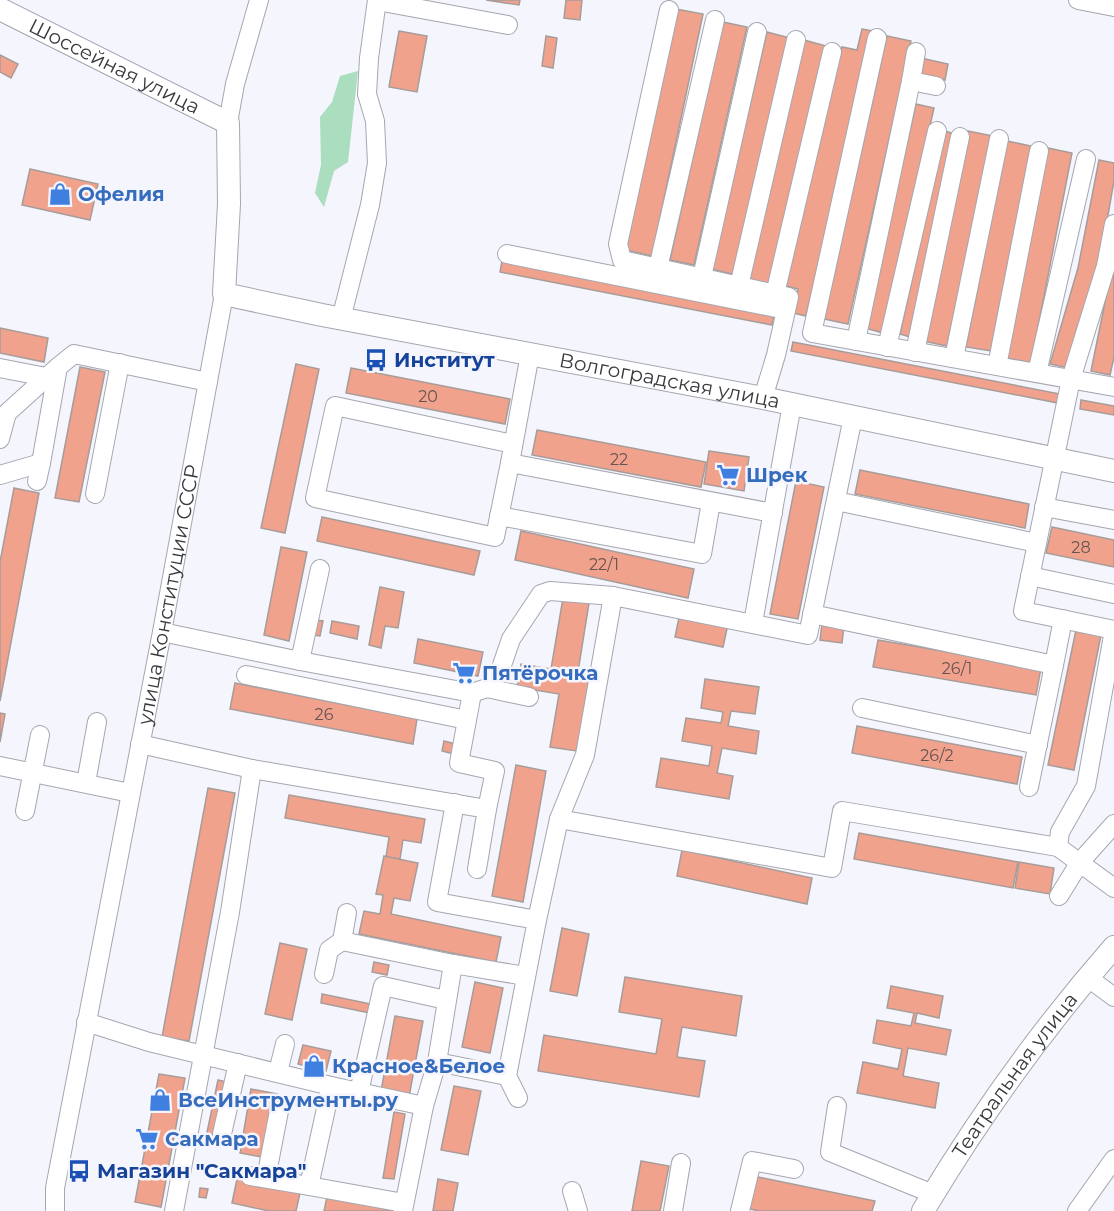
<svg xmlns="http://www.w3.org/2000/svg" width="1114" height="1211" font-family="Montserrat,sans-serif">
	<style>
		.green { fill: #aadebf }
		.building { fill: #f1a28d; stroke: #a79c99; stroke-width: 1.5 }
		.lines { fill: none; stroke-linecap: round; stroke-linejoin: round }
		.minor-casing { stroke: #a5a7b0; stroke-width: 20 }
		.major-casing { stroke: #a5a7b0; stroke-width: 24 }
		.minor { stroke: #fff; stroke-width: 18 }
		.major { stroke: #fff; stroke-width: 22 }
		.labels { text-anchor: middle; dominant-baseline: central; stroke-width: 5; stroke-linejoin: round; paint-order: stroke }
		.number-label { font-size: 16px; fill: #675452 }
		.street-label { font-size: 20px; fill: #393a3e; stroke: #f4f5fd }
		.shop-label { font-size: 20px; font-weight: bold; fill: #366cbe; stroke: #f4f5fd; text-anchor: start }
		.transit-label { font-size: 20px; font-weight: bold; fill: #164399; stroke: #f4f5fd; text-anchor: start }
	</style>
	<rect width="100%" height="100%" fill="#f4f5fd"/>
	<!-- green -->
	<polygon class="green" points="358,71 348,162 334,171 324,207 315,193 321,165 320,117 332,102 340,76"/>
	<!-- building -->
	<g class="building">
		<polygon points="486,0 520,0 519,5"/>
		<polygon points="566,0 582,0 580,20 564,18"/>
		<polygon points="676,9 703,14 652,256 626,250"/>
		<polygon points="723,22 747,27 694,265 670,260"/>
		<polygon points="862,29 873,31 806,316 793,313 798,289 786,286 842,47 857,50"/>
		<polygon points="399,31 427,36 417,92 389,87"/>
		<polygon points="767,32 790,38 735,275 712,269"/>
		<polygon points="546,36 557,38 553,68 542,66"/>
		<polygon points="887,36 911,41 848,324 824,319"/>
		<polygon points="804,40 826,46 771,285 748,280"/>
		<polygon points="0,55 18,64 11,78 0,72"/>
		<polygon points="921,58 948,64 945,80 918,74"/>
		<polygon points="916,104 934,108 883,333 865,328"/>
		<polygon points="945,131 955,134 910,337 900,334"/>
		<polygon points="968,131 993,136 947,346 923,341"/>
		<polygon points="1007,141 1031,146 991,351 966,347"/>
		<polygon points="1048,148 1072,153 1031,363 1007,358"/>
		<polygon points="1099,160 1114,163 1114,181 1098,272 1069,368 1050,364 1078,268"/>
		<polygon points="30,169 98,184 90,220 22,205"/>
		<polygon points="1114,258 1114,357 1110,375 1091,371"/>
		<polygon points="502,261 774,313 772,325 500,272"/>
		<polygon points="0,328 48,338 44,362 0,353"/>
		<polygon points="793,342 1065,395 1063,404 791,351"/>
		<polygon points="296,364 319,369 285,533 261,528"/>
		<polygon points="80,367 105,372 79,502 55,498"/>
		<polygon points="351,368 510,399 505,424 346,393"/>
		<polygon points="1081,400 1114,406 1114,415 1080,409"/>
		<polygon points="537,430 706,462 701,487 532,455"/>
		<polygon points="709,451 749,457 744,491 704,484"/>
		<polygon points="860,470 1029,504 1025,528 855,494"/>
		<polygon points="796,481 824,487 798,619 770,614"/>
		<polygon points="14,488 39,493 0,701 0,562"/>
		<polygon points="322,517 480,551 474,575 317,541"/>
		<polygon points="1052,527 1114,540 1114,567 1046,553"/>
		<polygon points="521,531 694,569 688,598 515,560"/>
		<polygon points="281,547 307,552 289,641 264,635"/>
		<polygon points="380,587 404,592 398,628 385,626 381,648 369,645"/>
		<polygon points="563,598 589,603 578,672 590,675 577,751 550,747 559,694 517,687 521,664 551,669"/>
		<polygon points="680,613 728,624 723,647 675,637"/>
		<polygon points="316,620 323,621 320,636 313,635"/>
		<polygon points="332,621 359,626 357,639 330,633"/>
		<polygon points="822,624 844,626 842,643 820,640"/>
		<polygon points="1076,630 1101,635 1074,770 1048,765"/>
		<polygon points="418,639 483,652 478,676 414,663"/>
		<polygon points="878,640 1041,668 1036,695 873,667"/>
		<polygon points="705,679 759,687 755,714 731,711 728,726 759,731 756,754 722,748 717,773 733,776 729,799 656,787 661,758 709,766 712,746 682,741 686,718 721,723 723,712 701,708"/>
		<polygon points="235,683 417,719 413,744 230,709"/>
		<polygon points="0,713 5,714 0,742"/>
		<polygon points="857,726 1022,757 1017,784 852,753"/>
		<polygon points="444,741 456,744 454,754 442,751"/>
		<polygon points="516,765 546,771 523,902 492,896"/>
		<polygon points="208,788 235,793 189,1041 162,1037"/>
		<polygon points="289,795 425,819 421,843 403,840 400,859 386,857 389,837 285,818"/>
		<polygon points="859,833 1018,862 1013,888 854,859"/>
		<polygon points="682,850 812,878 807,904 677,876"/>
		<polygon points="384,856 418,863 410,901 394,898 391,914 501,937 496,962 359,934 364,911 380,914 383,895 376,894"/>
		<polygon points="1019,862 1054,868 1050,894 1015,888"/>
		<polygon points="562,928 589,934 577,996 550,991"/>
		<polygon points="280,943 307,949 292,1020 265,1014"/>
		<polygon points="374,962 389,965 387,975 372,972"/>
		<polygon points="625,977 742,996 736,1036 682,1027 677,1057 705,1061 699,1097 538,1071 544,1035 656,1054 662,1019 619,1012"/>
		<polygon points="475,982 503,988 490,1053 462,1047"/>
		<polygon points="891,986 943,996 939,1018 917,1013 915,1023 951,1030 946,1055 908,1048 903,1076 939,1083 935,1108 857,1093 863,1062 898,1069 902,1049 873,1043 877,1020 911,1026 914,1013 887,1008"/>
		<polygon points="322,994 371,1004 370,1013 321,1003"/>
		<polygon points="395,1016 423,1021 409,1097 381,1091"/>
		<polygon points="303,1045 331,1051 326,1071 298,1064"/>
		<polygon points="159,1074 185,1078 161,1207 135,1202"/>
		<polygon points="218,1080 227,1082 215,1144 205,1142"/>
		<polygon points="454,1086 481,1091 468,1155 441,1150"/>
		<polygon points="251,1089 278,1094 267,1158 240,1153"/>
		<polygon points="394,1112 405,1114 394,1179 383,1178"/>
		<polygon points="641,1161 669,1166 660,1211 632,1211"/>
		<polygon points="753,1176 875,1201 872,1211 758,1211 747,1208"/>
		<polygon points="237,1179 300,1193 296,1211 269,1211 232,1203"/>
		<polygon points="438,1179 458,1183 453,1211 433,1211"/>
		<polygon points="200,1188 208,1189 206,1198 199,1197"/>
		<polygon points="327,1197 392,1210 392,1211 324,1211"/>
	</g>
	<g class="lines">
		<!-- minor casing -->
		<g class="minor-casing">
			<g id="minor">
				<polyline points="1078,0 1114,7"/>
				<polyline points="377,1 508,25"/>
				<polyline points="669,10 618,244 622,260 789,297 776,355 763,398"/>
				<polyline points="877,38 812,333 1114,387"/>
				<polyline points="911,81 916,52"/>
				<polyline points="228,123 235,84 259,0"/>
				<polyline points="1114,224 1106,266 1071,379 1023,611 1114,630 1086,786 1060,832 1058,847 1114,888"/>
				<polyline points="507,254 786,310"/>
				<polyline points="658,268 715,20"/>
				<polyline points="702,277 757,32"/>
				<polyline points="739,286 796,40"/>
				<polyline points="775,294 832,52"/>
				<polyline points="341,319 370,205 377,163 375,121 367,94 369,58 377,0"/>
				<polyline points="856,341 911,81 936,86"/>
				<polyline points="887,347 937,131"/>
				<polyline points="915,352 960,137"/>
				<polyline points="530,354 510,463 773,513"/>
				<polyline points="954,358 999,139"/>
				<polyline points="997,366 1039,151"/>
				<polyline points="0,368 46,377"/>
				<polyline points="1037,373 1086,159"/>
				<polyline points="0,439 7,413 58,367"/>
				<polyline points="510,463 495,537 315,498 335,406 513,444"/>
				<polyline points="0,475 41,463 58,367 74,354 208,382"/>
				<polyline points="37,481 41,463"/>
				<polyline points="95,494 120,363"/>
				<polyline points="836,501 1037,543"/>
				<polyline points="1044,507 1114,520"/>
				<polyline points="499,516 702,554 711,502"/>
				<polyline points="1030,576 1114,594"/>
				<polyline points="812,614 1054,665 1063,619"/>
				<polyline points="753,623 792,404"/>
				<polyline points="162,632 300,661 472,693 487,688 529,697"/>
				<polyline points="300,661 320,569"/>
				<polyline points="246,675 467,720 472,693"/>
				<polyline points="487,688 500,671 511,639 541,594 550,591 613,596"/>
				<polyline points="862,708 1038,745"/>
				<polyline points="467,720 459,763 495,771 487,809"/>
				<polyline points="140,744 252,769 487,809 477,869"/>
				<polyline points="0,766 130,793"/>
				<polyline points="86,783 97,722"/>
				<polyline points="1029,787 1054,665"/>
				<polyline points="455,803 437,902 537,920 507,1076 518,1098"/>
				<polyline points="25,811 40,735"/>
				<polyline points="559,819 832,868 842,811 1058,847"/>
				<polyline points="1059,896 1080,862 1114,824"/>
				<polyline points="537,920 559,819 585,755 613,596 808,635 853,417"/>
				<polyline points="342,941 453,964 525,976"/>
				<polyline points="324,974 329,950 342,941 347,913"/>
				<polyline points="1087,977 1114,997"/>
				<polyline points="86,1022 149,1042 331,1086 424,1106"/>
				<polyline points="437,1062 507,1076"/>
				<polyline points="278,1072 285,1044"/>
				<polyline points="331,1086 309,1186 404,1203"/>
				<polyline points="359,1092 383,986 446,1000"/>
				<polyline points="837,1106 830,1152 933,1194"/>
				<polyline points="222,1134 238,1063"/>
				<polyline points="250,1176 309,1186"/>
				<polyline points="266,1178 279,1111"/>
				<polyline points="572,1191 578,1211"/>
				<path id="s1" d="M55 1211V1188L162 632 224 294"/>
				<polyline points="174,1211 230,912 252,769"/>
				<polyline points="403,1211 424,1106 437,1062 453,964"/>
				<polyline points="673,1211 681,1163"/>
				<polyline points="740,1211 752,1161 794,1169"/>
				<polyline points="1077,1211 1114,1159"/>
			</g>
		</g>
		<!-- major casing -->
		<g class="major-casing">
			<g id="major">
				<path id="s2" d="M0 9 228 123 229 204 224 294 322 315 763 398 1114 471"/>
				<path id="s3" d="M923 1211C979 1117 1042 1029 1114 947"/>
			</g>
		</g>
		<!-- minor -->
		<use href="#minor" class="minor"/>
		<!-- major -->
		<use href="#major" class="major"/>
	</g>
	<!-- icons -->
	<defs>
		<g id="shop-bare" transform="scale(1.8)"><path d="M-5-2.5h2.3a2.7 3.5 0 0 1 5.4 0H5L5.5 6h-11ZM-1.5-2.5h3a1.5 2.3 0 0 0-3 0Z" fill="#3f7fe0" stroke="#f4f5fd" stroke-width="2.5" paint-order="stroke"/></g>
		<g id="bus-bare" transform="scale(1.8)"><path d="M-5-6H5V4H4V6H2V4H-2V6H-4V4H-5ZM-3.5-4V0h7V-4ZM-3.5 1.2v1.5H-2V1.2ZM2 1.2v1.5H3.5V1.2Z" fill="#1a4fb4" stroke="#f4f5fd" stroke-width="2.5" paint-order="stroke"/></g>
		<g id="supermarket-bare" transform="scale(1.8)"><path d="M-6-5.5h2.5l.6 2H6L4.5 2H-2.5L-4.4-4H-6ZM-1.5 3.2a1.3 1.3 0 1 0 .1 0ZM3 3.2a1.3 1.3 0 1 0 .1 0Z" fill="#3f7fe0" stroke="#f4f5fd" stroke-width="2.5" paint-order="stroke"/></g>
	</defs>
	<g fill-rule="evenodd">
		<use href="#shop-bare" x="60" y="194"/>
		<use href="#bus-bare" x="376" y="360"/>
		<use href="#supermarket-bare" x="728" y="475"/>
		<use href="#supermarket-bare" x="464" y="673"/>
		<use href="#shop-bare" x="314" y="1066"/>
		<use href="#shop-bare" x="160" y="1100"/>
		<use href="#supermarket-bare" x="147" y="1139"/>
		<use href="#bus-bare" x="79" y="1171"/>
	</g>
	<g class="labels">
		<!-- number labels -->
		<g class="number-label">
			<text x="428" y="396">20</text>
			<text x="619" y="459">22</text>
			<text x="1081" y="547">28</text>
			<text x="604" y="564">22/1</text>
			<text x="957" y="668">26/1</text>
			<text x="324" y="714">26</text>
			<text x="937" y="755">26/2</text>
		</g>
		<!-- street labels -->
		<g class="street-label">
			<text stroke="none"><textPath href="#s2" startOffset="128">Шоссейная улица</textPath></text>
			<text stroke="none"><textPath href="#s2" startOffset="880">Волгоградская улица</textPath></text>
			<text stroke="none"><textPath href="#s1" startOffset="627">улица Конституции СССР</textPath></text>
			<text stroke="none"><textPath href="#s3" startOffset="164">Театральная улица</textPath></text>
		</g>
		<!-- shop labels -->
		<g class="shop-label">
			<text x="78" y="194">Офелия</text>
			<text x="746" y="475">Шрек</text>
			<text x="482" y="673">Пятёрочка</text>
			<text x="332" y="1066">Красное&amp;Белое</text>
			<text x="178" y="1100">ВсеИнструменты.ру</text>
			<text x="165" y="1139">Сакмара</text>
		</g>
		<!-- transit labels -->
		<g class="transit-label">
			<text x="394" y="360">Институт</text>
			<text x="97" y="1171">Магазин "Сакмара"</text>
		</g>
	</g>
</svg>
